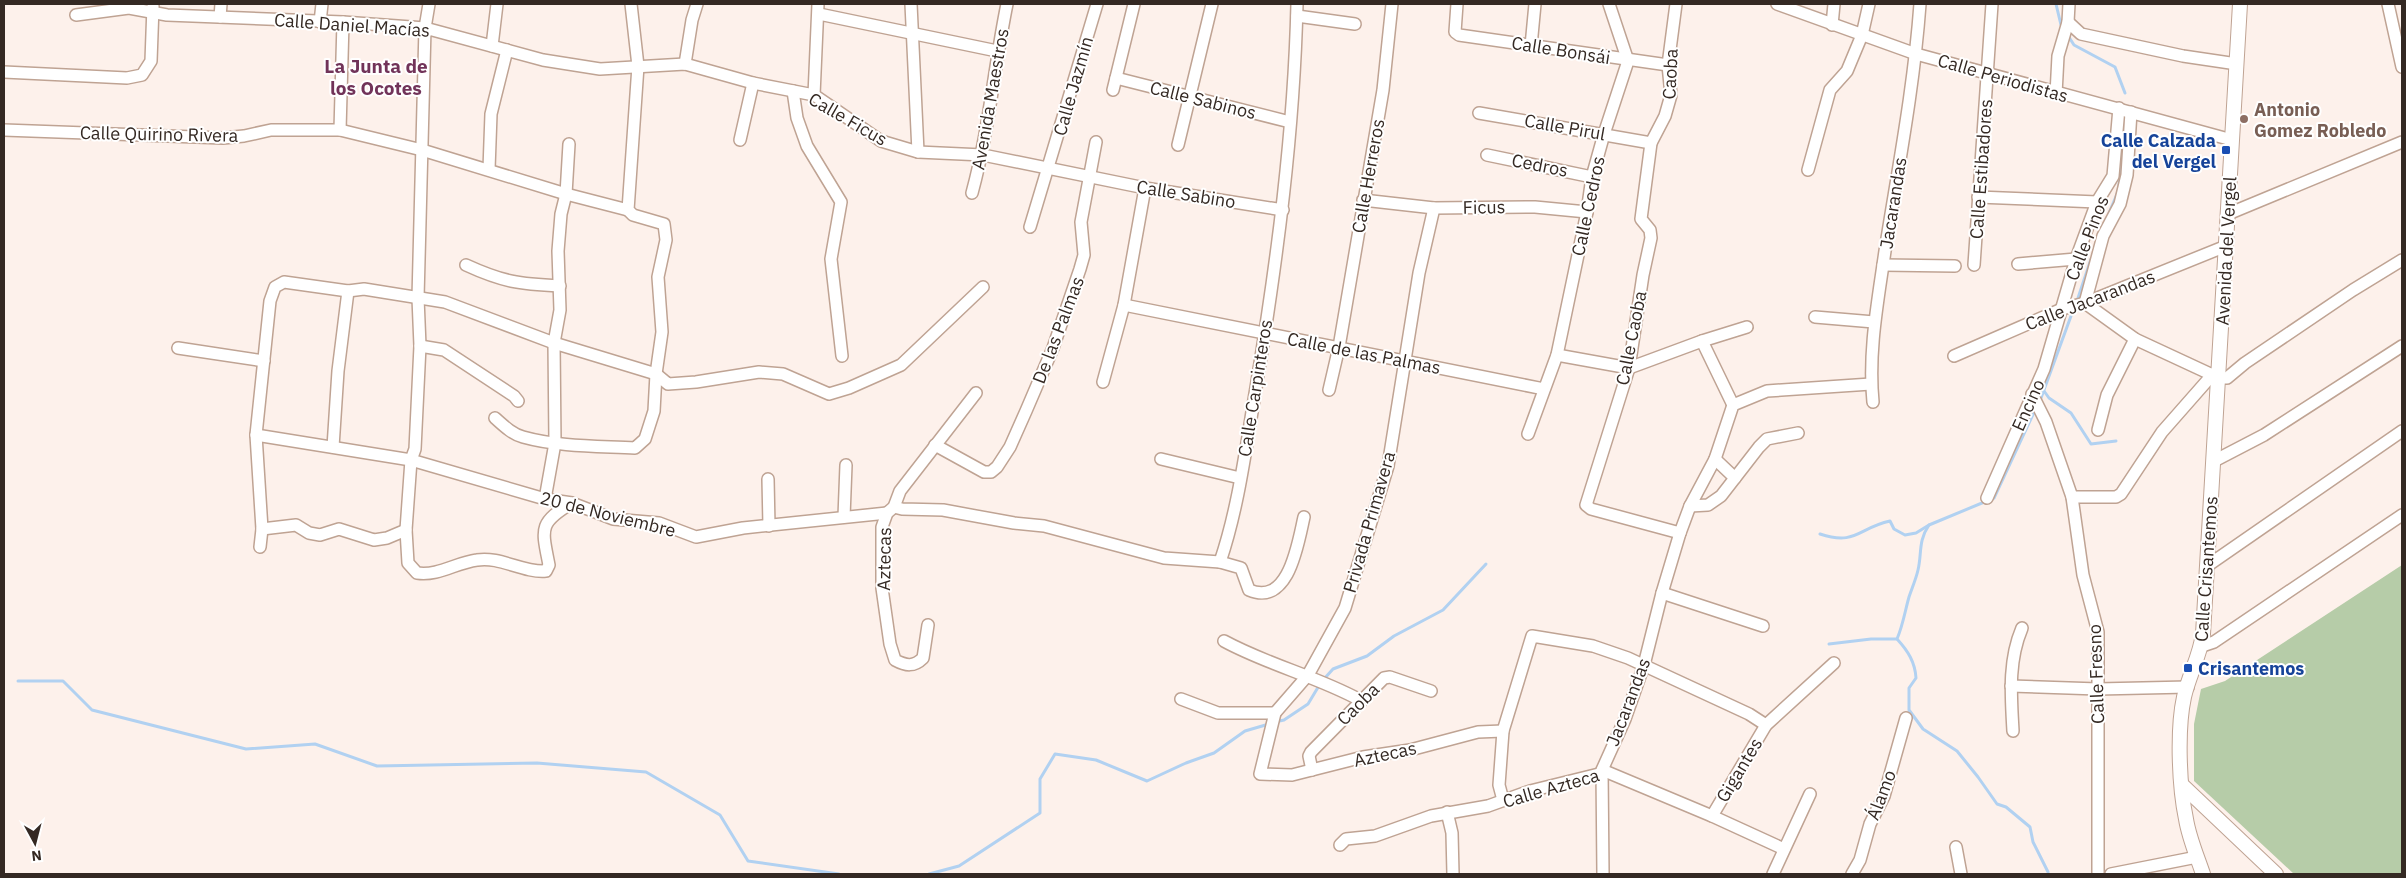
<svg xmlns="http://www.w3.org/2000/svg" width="2406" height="878" font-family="'IBM Plex Sans',sans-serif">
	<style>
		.green { fill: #b6cca8 }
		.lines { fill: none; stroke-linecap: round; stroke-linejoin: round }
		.stream { stroke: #b1d1f1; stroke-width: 3 }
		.minor-casing { stroke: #bfa393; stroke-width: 14 }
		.tertiary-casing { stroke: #bfa393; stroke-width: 16 }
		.minor { stroke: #fff; stroke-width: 11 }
		.tertiary { stroke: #fff; stroke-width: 14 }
		.education-dot { fill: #8d6e63; stroke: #fff; stroke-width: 2 }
		.transit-dot { fill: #1a4fb4; stroke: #fff; stroke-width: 2 }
		.labels { text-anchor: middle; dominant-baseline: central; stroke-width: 4; stroke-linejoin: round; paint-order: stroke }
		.street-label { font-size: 18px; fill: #342923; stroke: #fff }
		.education-label { font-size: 18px; font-weight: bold; fill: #785e54; stroke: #fff; text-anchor: start }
		.transit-label { font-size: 18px; font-weight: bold; fill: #164399; stroke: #fff; text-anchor: end }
		.neighbourhood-label { font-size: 19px; font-weight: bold; fill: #713359; stroke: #fff }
	</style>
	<rect width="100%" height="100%" fill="#fdf1eb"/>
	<!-- green -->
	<polygon class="green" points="2402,565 2402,874 2294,874 2194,781 2194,724 2201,689 2225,681"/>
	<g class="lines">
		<!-- stream -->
		<g class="stream">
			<polyline points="2056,4 2061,25"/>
			<polyline points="2067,34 2074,45 2115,67 2125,93"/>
			<polyline points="2119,185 2123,149"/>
			<polyline points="2109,213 2117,194"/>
			<polyline points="2078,298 2091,259"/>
			<polyline points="2044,391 2049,398 2071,413 2091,444 2116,441"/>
			<polyline points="2041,398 2071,316"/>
			<path d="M1929 525C1918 541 1922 553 1918 570 1916 579 1912 588 1909 597 1905 611 1903 625 1897 639 1908 651 1915 662 1916 678L1909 688V710L1923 729 1957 751 1978 777 1997 804 2006 807 2030 827 2033 842 2048 872"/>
			<path d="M1820 534C1856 546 1858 528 1890 521L1894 529 1905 535 1916 533 1929 525 1994 498 2036 408"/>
			<polyline points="1829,644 1871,639 1897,639"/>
			<polyline points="1324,679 1333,669 1367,656 1394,636 1443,610 1486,564"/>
			<polyline points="18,681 63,681 92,710 246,749 315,744 377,766 537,763 646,772 720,815 748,861 839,874"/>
			<polyline points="1275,722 1284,720 1308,704 1320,684"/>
			<polyline points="929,874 959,866 1040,813 1040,779 1055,754 1096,760 1147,781 1186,763 1214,753 1245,731 1269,724"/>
		</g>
		<!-- minor casing -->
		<g class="minor-casing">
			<g id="minor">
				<path d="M429 4 425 28 418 298 420 346 415 449 411 460 406 530 408 563 417 573C439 576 455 563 477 560 500 556 523 573 546 571L549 565C542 529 538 523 572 503"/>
				<polyline points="911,4 918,152"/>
				<polyline points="1457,4 1455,32 1459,35 1668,65"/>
				<polyline points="1676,4 1668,65 1671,95 1665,116 1651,143 1641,219 1650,230 1651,238 1643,275 1629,368 1586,505 1591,509 1680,533"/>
				<polyline points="1777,4 1916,54 2232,140"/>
				<polyline points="2388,4 2402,67"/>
				<polyline points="819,14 997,51"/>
				<polyline points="76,15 129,8 167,15 343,22 425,28 543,60 600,69 685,64 753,83 814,95 881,141 918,152 983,155 1145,188 1283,210"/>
				<polyline points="1297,16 1355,24"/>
				<polyline points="220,17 221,4"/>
				<polyline points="320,22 322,4"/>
				<polyline points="2068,22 2081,34 2183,56 2237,64"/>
				<polyline points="1832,25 1834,4"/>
				<polyline points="492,46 497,4"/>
				<polyline points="1531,46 1535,4"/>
				<polyline points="685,64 692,20 697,4"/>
				<polyline points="4,72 127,78 142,75 151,61 153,6"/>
				<polyline points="1116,78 1290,122"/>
				<polyline points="1113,90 1134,4"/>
				<polyline points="793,91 797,118 807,146 841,202 831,259 842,356"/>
				<polyline points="2056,94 2058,56 2068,22 2069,4"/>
				<polyline points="814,95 818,4"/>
				<polyline points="2131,112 2127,175 2120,204 2103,236 2085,303 2135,339 2219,378 2227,378 2245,363 2353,290 2402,260"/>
				<polyline points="1479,113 1651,143"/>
				<polyline points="4,130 223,138 244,136 271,130 340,130 422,150 566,194 628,210"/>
				<polyline points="340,130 343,22"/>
				<polyline points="740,140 753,83"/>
				<polyline points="1178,145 1212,4"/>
				<polyline points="1487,155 1592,177"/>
				<polyline points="489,169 491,114 507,50"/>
				<polyline points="1808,170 1830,90 1847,71 1862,35 1869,4"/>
				<path d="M972 193C989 131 994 67 1007 4"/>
				<polyline points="1978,197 2097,202"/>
				<polyline points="1363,200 1434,208 1535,207 1587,212"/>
				<polyline points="1434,208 1419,273 1388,466 1345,608 1308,675 1275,713 1260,774 1292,775 1363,757 1410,750 1478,732 1503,731"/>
				<polyline points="2228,214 2402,142"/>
				<polyline points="1030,227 1097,4"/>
				<polyline points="2018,264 2076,259"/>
				<path d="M466 265C503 282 519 284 560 286"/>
				<polyline points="1883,265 1955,266"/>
				<polyline points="1974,265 1992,4"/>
				<polyline points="1124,305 1544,389"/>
				<polyline points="1815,317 1874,322"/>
				<polyline points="1702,341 1747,327"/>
				<polyline points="420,346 444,350 514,396 518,401"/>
				<polyline points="178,348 264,361"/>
				<polyline points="1557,355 1629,368"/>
				<polyline points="1954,356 2062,309 2085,303 2226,246"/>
				<polyline points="1629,368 1702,341 1733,405"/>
				<polyline points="1103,382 1124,305 1145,188"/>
				<polyline points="1329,390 1339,347 1383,90 1392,4"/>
				<polyline points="2032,394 2046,422 2072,497 2083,575 2098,632 2098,874"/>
				<path d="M1873 402C1868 351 1878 301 1885 251 1898 169 1914 87 1920 4"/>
				<path d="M495 418C504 426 512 434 523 437 559 447 598 446 635 448L645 439 654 411 656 374 662 332 658 277 666 240 664 224 633 215 628 210 638 66 631 4"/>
				<polyline points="2098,430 2107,395 2135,339"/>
				<polyline points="1528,434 1557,355 1587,212 1592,177 1604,134 1628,61 1609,4"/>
				<polyline points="256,435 411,460 545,499 572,503 613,519 659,523 696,537 743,528 887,513"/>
				<polyline points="935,445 984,472 991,472 997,467 1010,447 1026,411 1053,348 1080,269 1084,255 1081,222 1096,142"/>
				<polyline points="333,447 338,371 348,291"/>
				<polyline points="1161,459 1240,478"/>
				<polyline points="1715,459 1735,478"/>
				<polyline points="2214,461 2264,435 2402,346"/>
				<polyline points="768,479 769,526"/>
				<polyline points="2072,497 2116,497 2121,494 2162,432 2213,374"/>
				<polyline points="1987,498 2044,369 2076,259 2097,202 2113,176 2119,108"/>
				<polyline points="545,499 555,443 554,343 560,310 558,251 561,214 566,194 569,144"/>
				<polyline points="1690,506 1708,505 1721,496 1759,447 1767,439 1798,433"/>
				<path d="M894 507 902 509 943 510 1014 523 1044 526 1164 558 1220 562C1239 506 1246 446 1256 388 1277 261 1294 133 1297 4"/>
				<polyline points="844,517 846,465"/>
				<polyline points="262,529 296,525 309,533 320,535 339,529 374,540 387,538 406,530"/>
				<polyline points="260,547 262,529 256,435 270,301 275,287 284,282 348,291 364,289 445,302 554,343 656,374 668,384 696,382 759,372 783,374 829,394 849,388 901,365 983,287"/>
				<path d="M1220 562 1241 568 1249 590C1289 607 1298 543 1304 517"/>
				<polyline points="2207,566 2402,431"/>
				<polyline points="1662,593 1763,626"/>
				<path d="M928 625 923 658C914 667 906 666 895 660L890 644 882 588V527L887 513 894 507 900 491 976 393"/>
				<path d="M1224 641C1268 665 1316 676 1360 700"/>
				<polyline points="2202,646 2214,642 2402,515"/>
				<polyline points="2011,686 2098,689 2188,687"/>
				<polyline points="1181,699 1218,713 1275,713"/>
				<path d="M2013 731C2011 695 2008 661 2022 628"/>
				<polyline points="1312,770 1309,756 1311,752 1384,678 1390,677 1431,691"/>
				<polyline points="1503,800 1499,785 1503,731 1532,636 1593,646 1628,658 1749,714 1766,725"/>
				<polyline points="1447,812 1452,833 1453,874"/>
				<polyline points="1712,816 1766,725 1834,663"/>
				<polyline points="1340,845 1346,839 1375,836 1431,816 1488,806 1530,791 1607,772 1712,816 1784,849"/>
				<polyline points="1956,847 1961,874"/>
				<polyline points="1603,874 1602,770 1625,719 1644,665 1662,593 1680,533 1690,506 1715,459 1733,405 1767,391 1871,384"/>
				<polyline points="1773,874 1810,794"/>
				<polyline points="1852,874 1860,860 1870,824 1884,796 1906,718"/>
				<polyline points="2111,874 2197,857"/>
			</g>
		</g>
		<!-- tertiary casing -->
		<g class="tertiary-casing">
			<g id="tertiary">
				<polyline points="2182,785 2276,874"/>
				<path d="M2203 874C2197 856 2189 838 2186 819 2179 786 2177 729 2184 697 2189 675 2200 656 2203 634L2240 4"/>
			</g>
		</g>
		<!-- minor -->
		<use href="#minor" class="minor"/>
		<!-- tertiary -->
		<use href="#tertiary" class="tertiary"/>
	</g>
	<!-- markers -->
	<circle class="education-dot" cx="2244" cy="119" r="5"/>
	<g class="transit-dot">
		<rect x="2221" y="145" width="10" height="10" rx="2.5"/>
		<rect x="2183" y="663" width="10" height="10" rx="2.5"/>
	</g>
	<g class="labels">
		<!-- street labels -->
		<g class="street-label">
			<text transform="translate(352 25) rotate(4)">Calle Daniel Macías</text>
			<text transform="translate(1561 50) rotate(9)">Calle Bonsái</text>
			<text transform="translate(1670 74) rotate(-87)">Caoba</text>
			<text transform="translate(2003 78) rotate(16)">Calle Periodistas</text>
			<text transform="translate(1073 86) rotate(-74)">Calle Jazmín</text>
			<text transform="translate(990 99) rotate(-80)">Avenida Maestros</text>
			<text transform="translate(1203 100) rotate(14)">Calle Sabinos</text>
			<text transform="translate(848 119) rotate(30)">Calle Ficus</text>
			<text transform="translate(1565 127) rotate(10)">Calle Pirul</text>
			<text transform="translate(159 134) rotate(1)">Calle Quirino Rivera</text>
			<text transform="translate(1540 165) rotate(11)">Cedros</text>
			<text transform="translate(1981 169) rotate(-86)">Calle Estibadores</text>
			<text transform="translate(1368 176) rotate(-80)">Calle Herreros</text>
			<text transform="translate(1186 194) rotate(9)">Calle Sabino</text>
			<text transform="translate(1893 203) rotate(-81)">Jacarandas</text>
			<text transform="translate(1588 206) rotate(-78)">Calle Cedros</text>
			<text transform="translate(1484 207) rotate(-1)">Ficus</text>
			<text transform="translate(2087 238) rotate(-69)">Calle Pinos</text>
			<text transform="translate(2226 251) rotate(-87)">Avenida del Vergel</text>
			<text transform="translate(2090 300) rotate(-21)">Calle Jacarandas</text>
			<text transform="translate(1058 330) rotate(-69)">De las Palmas</text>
			<text transform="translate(1631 338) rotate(-79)">Calle Caoba</text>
			<text transform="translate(1364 353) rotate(11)">Calle de las Palmas</text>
			<text transform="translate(1255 388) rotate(-81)">Calle Carpinteros</text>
			<text transform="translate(2028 405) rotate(-66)">Encino</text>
			<text transform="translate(608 514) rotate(14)">20 de Noviembre</text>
			<text transform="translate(1369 522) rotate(-74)">Privada Primavera</text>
			<text transform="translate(884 559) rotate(-89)">Aztecas</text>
			<text transform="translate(2206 569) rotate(-86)">Calle Crisantemos</text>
			<text transform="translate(2096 674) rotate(-92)">Calle Fresno</text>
			<text transform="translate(1628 702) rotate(-69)">Jacarandas</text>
			<text transform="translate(1358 704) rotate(-45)">Caoba</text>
			<text transform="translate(1385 754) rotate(-12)">Aztecas</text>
			<text transform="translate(1739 770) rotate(-59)">Gigantes</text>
			<text transform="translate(1551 788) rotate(-16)">Calle Azteca</text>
			<text transform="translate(1881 795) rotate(-69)">Álamo</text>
		</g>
		<!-- education labels -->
		<g class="education-label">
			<text x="2254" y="109">Antonio<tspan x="2254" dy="21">Gomez Robledo</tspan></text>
		</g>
		<!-- transit labels -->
		<g class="transit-label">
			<text x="2216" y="140">Calle Calzada<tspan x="2216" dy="21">del Vergel</tspan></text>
			<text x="2198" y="668" text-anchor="start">Crisantemos</text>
		</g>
		<!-- neighbourhood labels -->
		<g class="neighbourhood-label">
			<text x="376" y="66">La Junta de<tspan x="376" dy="22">los Ocotes</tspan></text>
		</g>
	</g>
	<!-- border -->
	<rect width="2406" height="878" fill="none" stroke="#342923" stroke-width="10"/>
	<!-- north arrow -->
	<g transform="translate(35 843) rotate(173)" stroke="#ffffff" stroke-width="4" paint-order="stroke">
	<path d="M0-4L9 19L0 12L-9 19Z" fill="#342923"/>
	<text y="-8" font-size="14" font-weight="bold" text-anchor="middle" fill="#342923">N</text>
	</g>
</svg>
